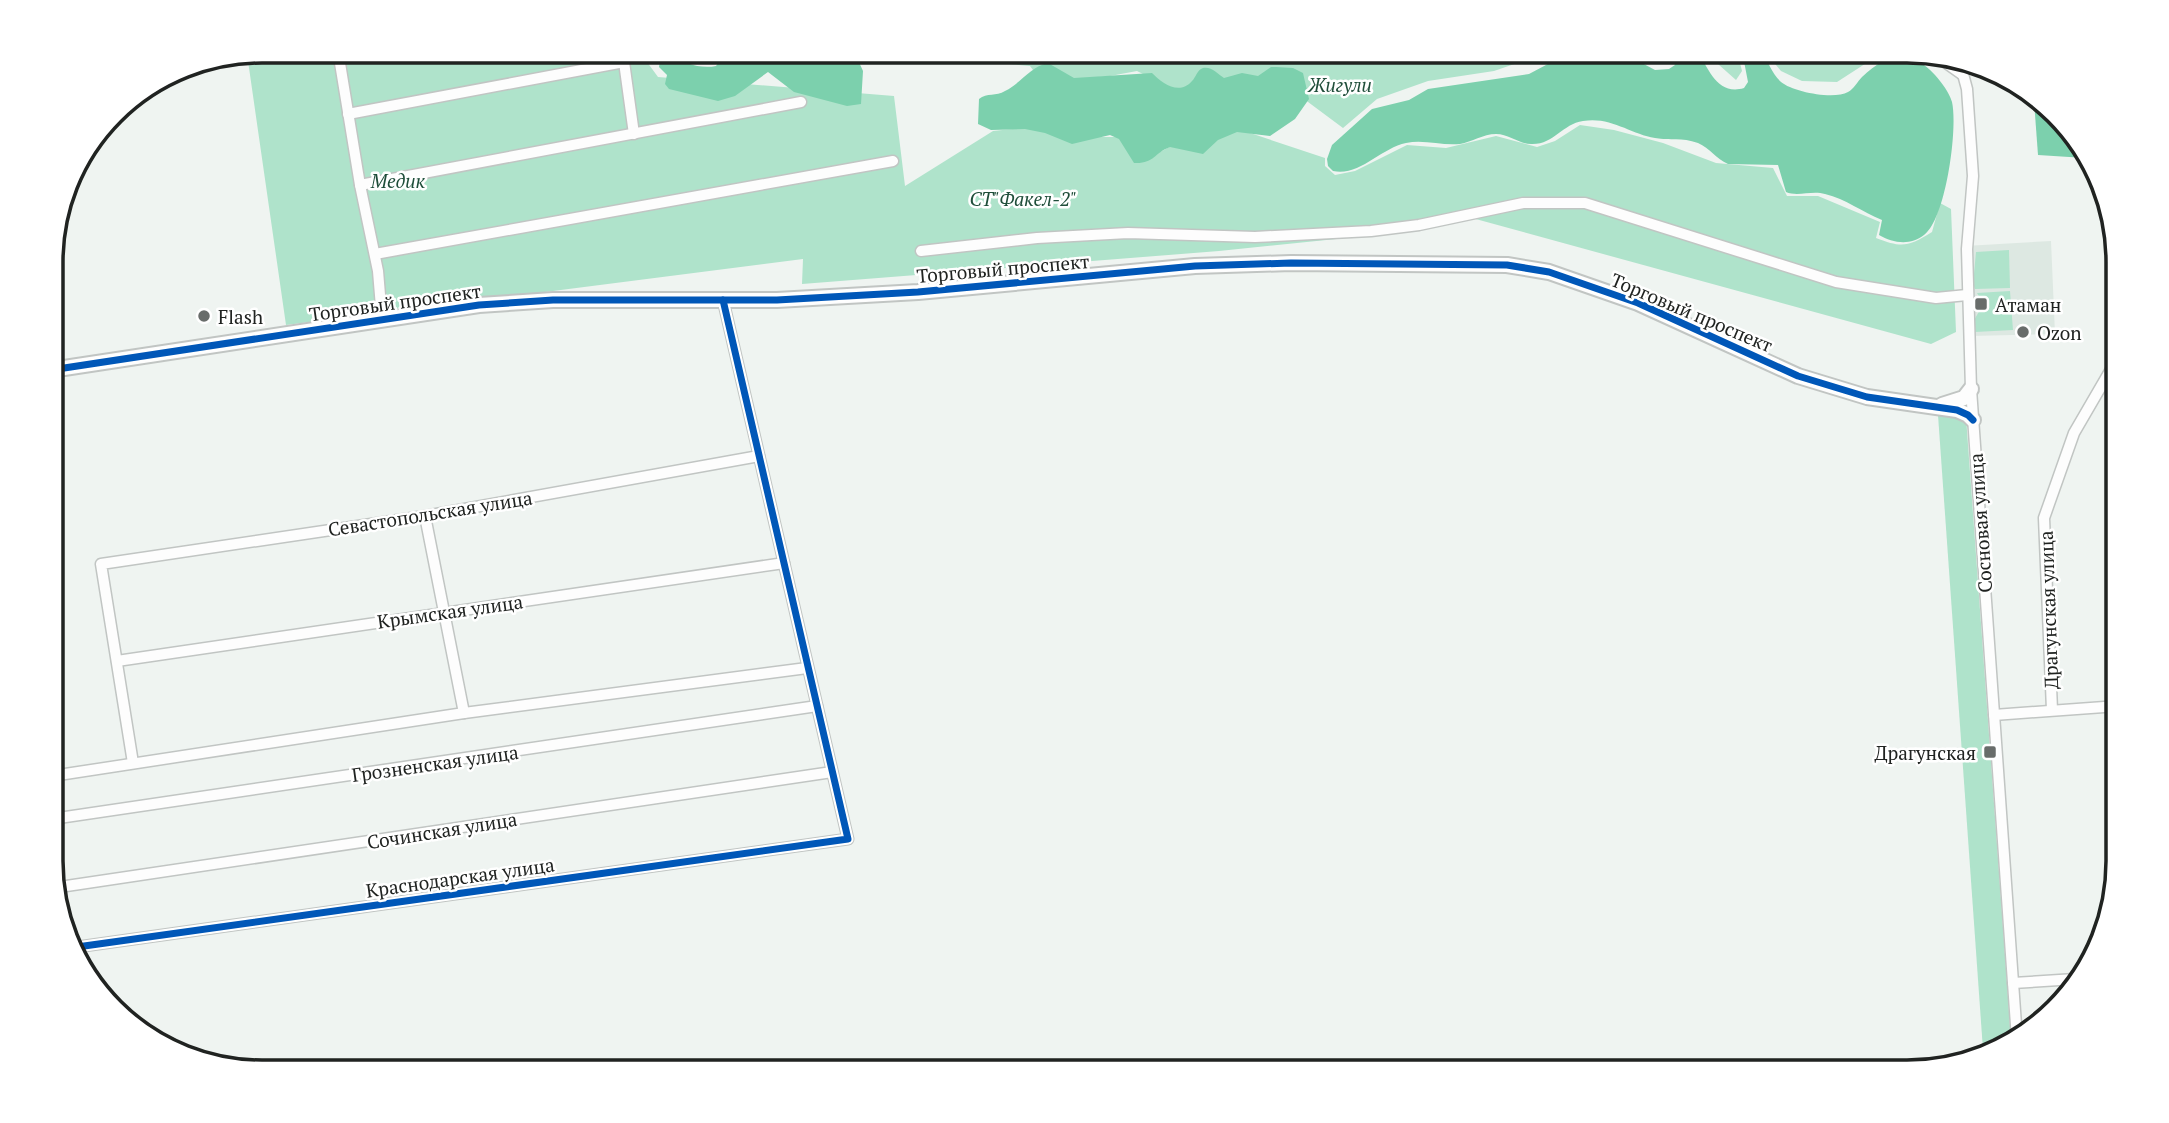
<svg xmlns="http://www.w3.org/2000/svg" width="2169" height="1123" font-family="'PT Serif',serif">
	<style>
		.built { fill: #dde8e2 }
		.green { fill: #afe3cb }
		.water { fill: #7cd0ad }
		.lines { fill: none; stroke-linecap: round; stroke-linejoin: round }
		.street-casing { stroke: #c1c5c3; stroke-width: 13 }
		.secondary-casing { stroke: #c1c5c3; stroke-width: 18 }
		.street { stroke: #fdfdfd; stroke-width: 10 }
		.secondary { stroke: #fdfdfd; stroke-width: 14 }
		.cycleway-casing { stroke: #fff; stroke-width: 11 }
		.cycleway { stroke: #0057b8; stroke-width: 7 }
		.poi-dot { fill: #686c6a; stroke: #fff; stroke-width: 2.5 }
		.labels { text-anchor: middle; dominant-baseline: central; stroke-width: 5; stroke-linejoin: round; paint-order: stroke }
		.park-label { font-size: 19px; font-style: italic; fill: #1f4e3a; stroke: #fff }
		.street-label { font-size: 19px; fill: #202321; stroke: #fff }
		.poi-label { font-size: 19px; fill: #202321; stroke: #fff; text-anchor: start }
		.rim { fill: none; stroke: #202321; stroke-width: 3.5 }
	</style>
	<rect width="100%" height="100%" fill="#eff4f1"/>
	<!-- built -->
	<polygon class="built" points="2051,241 2055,334 1970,336 1965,246"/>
	<!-- green -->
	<g class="green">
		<path d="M262 51H639L658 77 894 96 905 186 993 131 1012 129 1041 127 1100 137H1128L1153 156 1171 146 1226 125 1325 158V166L1335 175 1355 171 1407 145 1446 148 1496 136 1537 147 1555 141 1580 125 1614 130 1663 143 1716 163 1773 168 1787 196H1818L1880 222 1876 238C1902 248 1908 247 1932 232L1940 203 1951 209 1956 332 1931 344 1472 218 1385 234 1219 251 802 284 803 259 286 325 247 54Z"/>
		<polygon points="697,51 1552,51 1494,71 1428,81 1377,99 1343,128 1304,99 1262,77 1180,91 1164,91 1151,78 1137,71 1110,76 1042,82 1030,66 1009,64"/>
		<polygon points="1709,51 1737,51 1742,71 1736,80 1718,64"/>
		<polygon points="1764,51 1885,51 1837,82 1802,81 1781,71"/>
		<polygon points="2009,250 2010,288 1975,289 1973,285 1976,252"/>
		<polygon points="2010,291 2013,330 1975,332 1974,320 1980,310 1984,310 1983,298 1980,298 1977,293"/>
		<polygon points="1938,415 1966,417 2006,969 2011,1041 1983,1050"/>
	</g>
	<!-- water -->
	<g class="water">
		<path d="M727 51H809L818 59 858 60 863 71 861 104 847 106 794 92 768 72 735 96 718 101 669 89 665 84 667 75 659 67 661 55 671 52C682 64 701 69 716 66Z"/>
		<path d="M1654 51H1698C1708 69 1718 96 1744 88L1748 82 1742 51H1761C1768 61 1772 74 1781 82 1793 92 1834 100 1848 92 1854 89 1857 82 1862 77 1887 53 1910 48 1935 75 1942 83 1949 92 1952 102 1958 128 1946 219 1924 235 1910 246 1893 243 1879 235L1882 220C1862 212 1846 199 1825 194 1812 190 1798 197 1786 192L1778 165 1728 164C1716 159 1710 148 1698 143 1681 137 1671 141 1655 138 1631 134 1610 116 1583 121 1562 124 1554 145 1531 144 1519 144 1509 134 1496 134 1483 134 1472 142 1460 144 1442 146 1424 139 1406 143 1381 148 1359 177 1333 171L1328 166 1327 159 1332 145 1372 109 1409 100 1428 89 1529 74 1563 56H1617L1640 62 1655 70 1669 69 1675 65 1672 59 1659 56Z"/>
		<path d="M1048 63 1074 78 1152 73C1162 83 1179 96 1192 81 1196 77 1197 70 1203 68 1211 66 1218 74 1224 78L1242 73 1258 76 1271 67H1276L1293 68 1303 73 1309 99 1295 119 1270 136 1237 132 1218 140 1203 154 1170 147C1154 153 1154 164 1134 163L1119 139 1110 135 1072 144 1045 133 1025 129 991 130 978 124 979 99C987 92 996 97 1005 91 1021 83 1030 67 1048 63Z"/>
		<polygon points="2034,101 2075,134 2085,158 2038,155"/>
	</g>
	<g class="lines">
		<!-- street casing -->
		<g class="street-casing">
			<g id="street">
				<polyline points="338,51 360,185 378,271 382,319"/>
				<polyline points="1939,58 1963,75"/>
				<polyline points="1960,63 1967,89 1973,176 1967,249 1971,389 2017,1039"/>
				<polyline points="348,114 624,62 634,134"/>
				<polyline points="360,185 801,102"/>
				<polyline points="921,251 1037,238 1128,233 1255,237 1371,231 1419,225 1523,203 1585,203 1836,282 1936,298 1967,295"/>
				<polyline points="375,254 893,161"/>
				<polyline points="425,516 464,713"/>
				<polyline points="117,661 784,563"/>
				<polyline points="2052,710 2044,518 2074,433 2117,359"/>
				<polyline points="1994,715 2118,706"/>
				<polyline points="133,763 101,564 425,516 759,456"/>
				<polyline points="52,776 464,713 807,668"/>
				<polyline points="52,819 817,706"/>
				<polyline points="53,888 832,772"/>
				<polyline points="77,947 848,839 723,300"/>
				<polyline points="2013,983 2075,979"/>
			</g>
		</g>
		<!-- secondary casing -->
		<g class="secondary-casing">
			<g id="secondary">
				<polyline points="51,370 479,305 553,300 777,300 918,292 1195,266 1291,263 1507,265 1549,272 1638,303 1798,376 1867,397 1957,410 1968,415 1973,420"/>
				<polyline points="1942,405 1964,398 1971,389"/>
			</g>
		</g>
		<!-- street -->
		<use href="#street" class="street"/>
		<!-- secondary -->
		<use href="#secondary" class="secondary"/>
		<!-- cycleway casing -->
		<g class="cycleway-casing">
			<g id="cycleway">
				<polyline points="51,370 479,305 553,300 777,300 918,292 1195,266 1291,263 1507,265 1549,272 1638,303 1798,376 1867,397 1957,410 1968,415 1973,420"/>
				<polyline points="77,947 848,839 723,300"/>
			</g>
		</g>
		<!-- cycleway -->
		<use href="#cycleway" class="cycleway"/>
	</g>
	<!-- markers -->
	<g class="poi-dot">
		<rect x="1974" y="297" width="14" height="14" rx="3.5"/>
		<circle cx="204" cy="316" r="7"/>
		<circle cx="2023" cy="332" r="7"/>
		<rect x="1983" y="745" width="14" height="14" rx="3.5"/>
	</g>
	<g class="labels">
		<!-- park labels -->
		<g class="park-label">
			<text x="1340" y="84">Жигули</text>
			<text x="398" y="180">Медик</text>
			<text x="1023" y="198">СТ"Факел-2"</text>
		</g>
		<!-- street labels -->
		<g class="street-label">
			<text transform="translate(1003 268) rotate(-5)">Торговый проспект</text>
			<text transform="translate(395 302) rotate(-8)">Торговый проспект</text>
			<text transform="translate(1692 312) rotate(23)">Торговый проспект</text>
			<text transform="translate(430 513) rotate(-9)">Севастопольская улица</text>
			<text transform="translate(1980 523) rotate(-94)">Сосновая улица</text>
			<text transform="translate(2048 610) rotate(-92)">Драгунская улица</text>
			<text transform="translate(450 611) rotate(-8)">Крымская улица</text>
			<text transform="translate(435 763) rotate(-8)">Грозненская улица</text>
			<text transform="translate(442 830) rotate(-9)">Сочинская улица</text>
			<text transform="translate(460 877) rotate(-8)">Краснодарская улица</text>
		</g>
		<!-- poi labels -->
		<g class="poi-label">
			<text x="1995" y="304">Атаман</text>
			<text x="218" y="316">Flash</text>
			<text x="2037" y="332">Ozon</text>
			<text x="1976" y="752" text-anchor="end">Драгунская</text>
		</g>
	</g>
	<!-- crop -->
	<path d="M0 0H2169V1123H0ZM262 63H1907A199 199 0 0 1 2106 262V861A199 199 0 0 1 1907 1060H262A199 199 0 0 1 63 861V262A199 199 0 0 1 262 63Z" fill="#fff" fill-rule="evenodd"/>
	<path class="rim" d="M262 63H1907A199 199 0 0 1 2106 262V861A199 199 0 0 1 1907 1060H262A199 199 0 0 1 63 861V262A199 199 0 0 1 262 63Z"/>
</svg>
